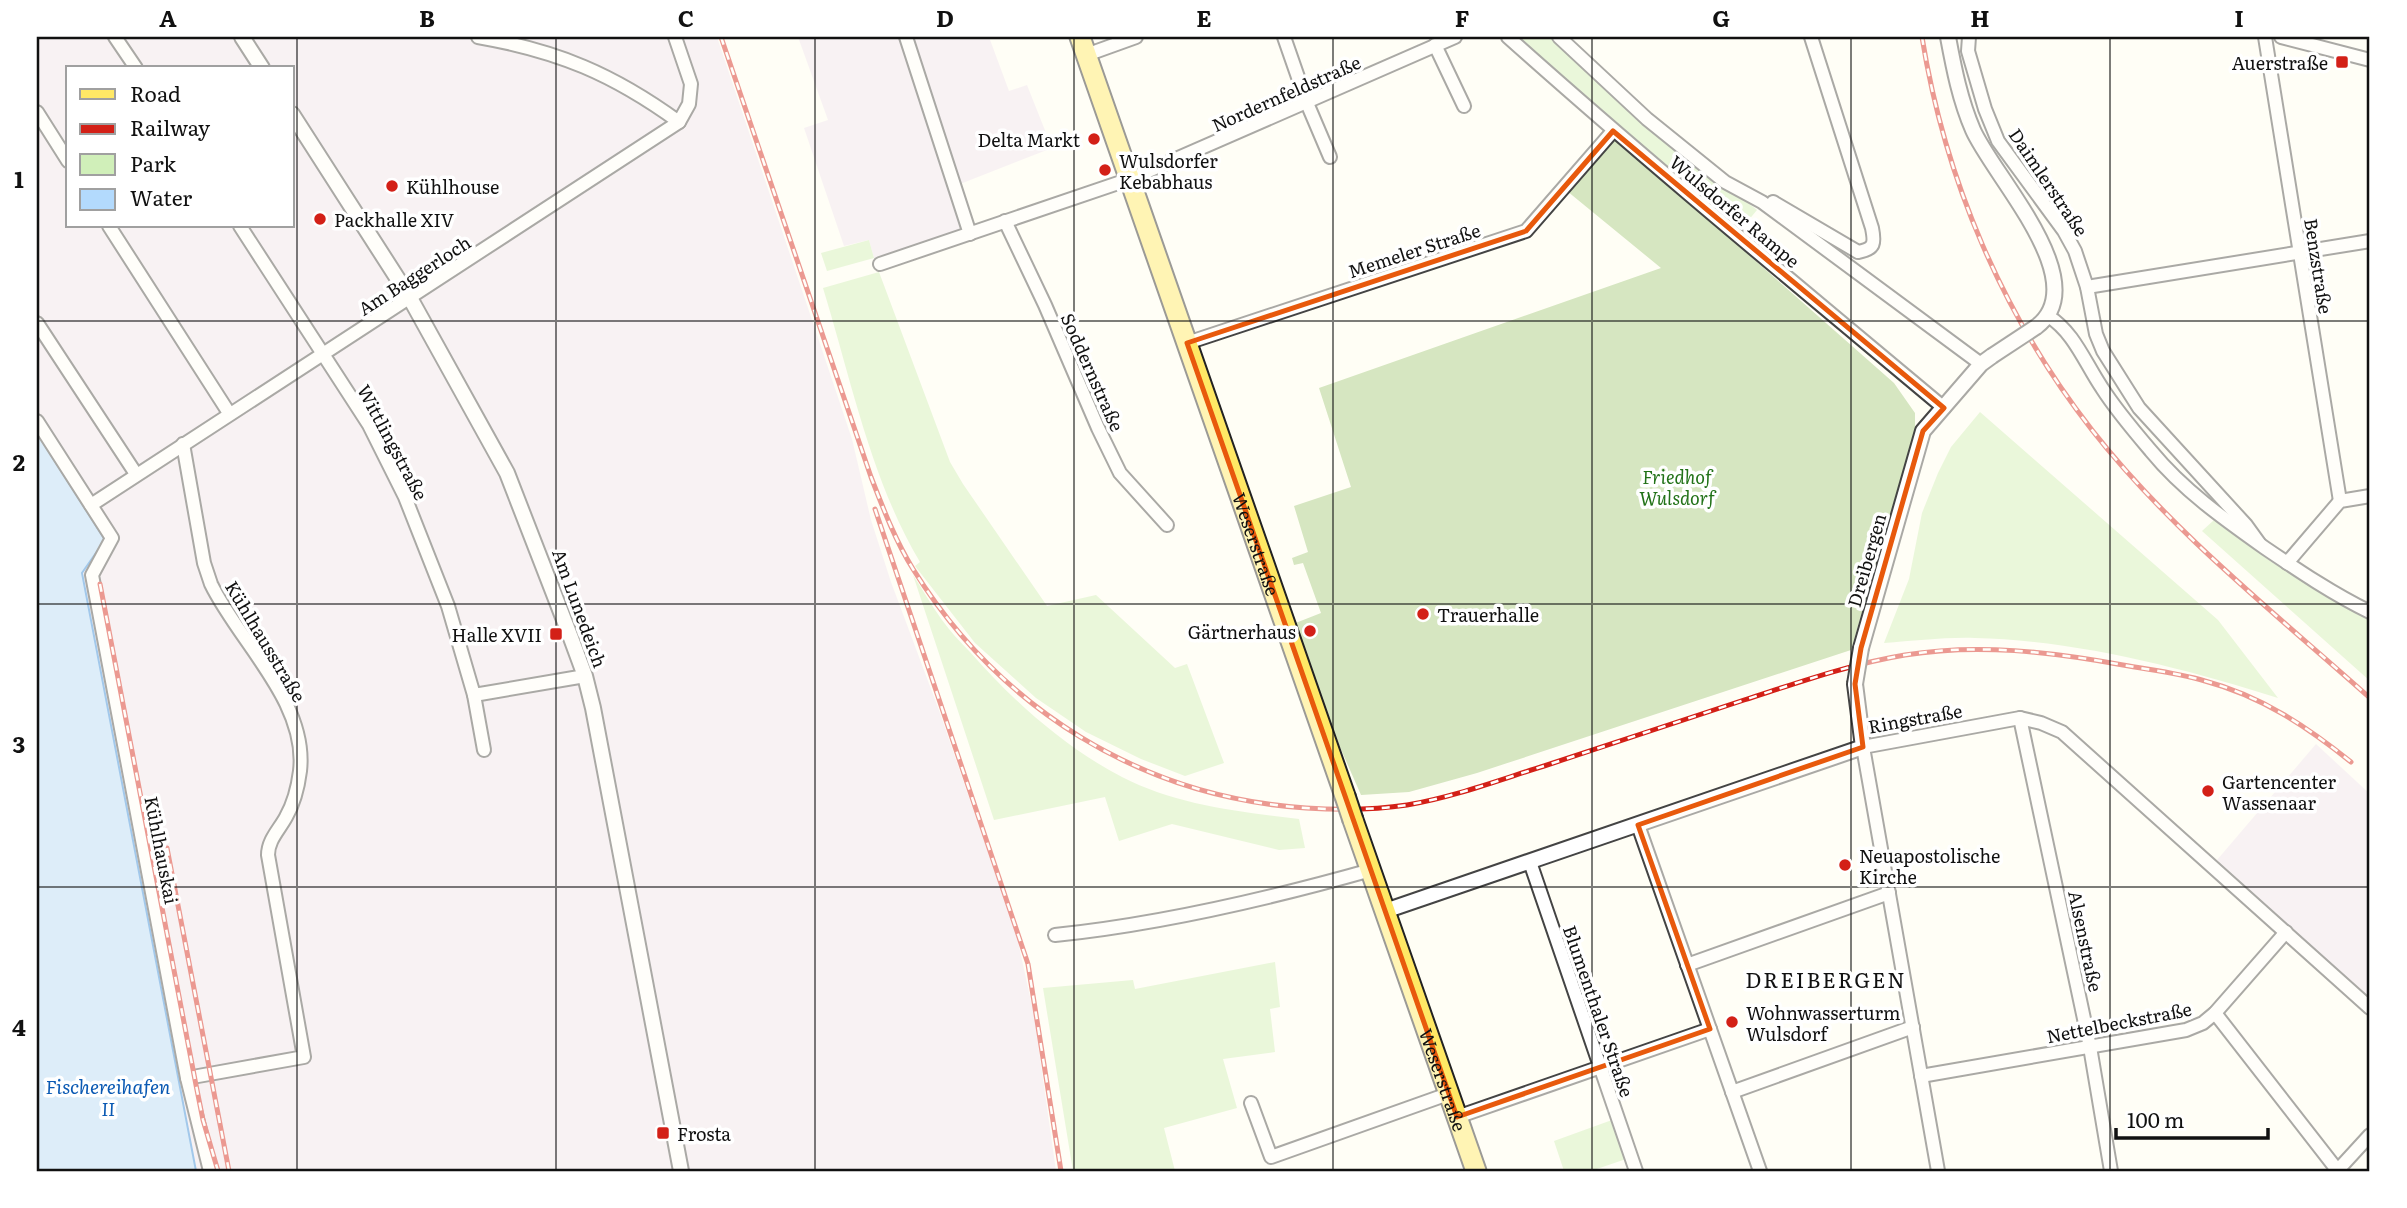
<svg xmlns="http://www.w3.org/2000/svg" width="2407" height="1208" font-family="Literata,serif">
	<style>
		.industrial { fill: #f0e5f0; fill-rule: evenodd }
		.green { fill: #d0efb9 }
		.cemetery { fill: #d6e6c1 }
		.water { fill: #b3dafd; stroke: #3188dd; stroke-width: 2 }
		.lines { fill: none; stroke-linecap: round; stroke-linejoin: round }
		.minor-casing { stroke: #444; stroke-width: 16 }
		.tertiary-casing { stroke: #444; stroke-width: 18 }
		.primary-casing { stroke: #222; stroke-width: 23 }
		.minor { stroke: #fff; stroke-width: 12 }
		.tertiary { stroke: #fff; stroke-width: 14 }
		.primary { stroke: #ffe865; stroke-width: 19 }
		.rail-casing { stroke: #d32017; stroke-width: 5 }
		.rail { stroke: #fff; stroke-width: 2.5; stroke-dasharray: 8; stroke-linecap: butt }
		.tertiary-bridge-casing { stroke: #444; stroke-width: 18; stroke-linecap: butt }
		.primary-bridge-casing { stroke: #222; stroke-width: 23; stroke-linecap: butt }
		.tertiary-bridge { stroke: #fff; stroke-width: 14 }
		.primary-bridge { stroke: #ffe865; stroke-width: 19 }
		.marked { fill: none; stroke: #e8590c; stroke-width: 5; stroke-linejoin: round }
		.grid { fill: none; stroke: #111; stroke-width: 2; stroke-opacity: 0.55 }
		.poi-dot { fill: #d32017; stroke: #fff; stroke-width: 2.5 }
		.labels { text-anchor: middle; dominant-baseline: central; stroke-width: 7; stroke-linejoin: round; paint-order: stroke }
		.poi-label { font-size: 18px; fill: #111; stroke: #fff; text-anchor: start }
		.street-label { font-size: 18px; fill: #111; stroke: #fff }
		.park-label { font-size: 18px; font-style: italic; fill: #227218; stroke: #fff }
		.water-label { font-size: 19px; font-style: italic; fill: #0a59b3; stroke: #fff }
		.quarter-label { font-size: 21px; letter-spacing: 2px; fill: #111; stroke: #fff }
		.neatline { fill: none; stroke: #111; stroke-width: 2.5 }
		.grid-label { font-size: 23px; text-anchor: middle; font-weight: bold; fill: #111 }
	</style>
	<rect width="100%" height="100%" fill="#fffef5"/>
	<!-- industrial -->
	<g class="industrial">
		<path d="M37 37H717L852 439 871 520 891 582 940 713 1017 937 1034 1015 1056 1171H196L81 573 105 540 37 433ZM68 68H292V226H68Z"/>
		<polygon points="798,37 989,37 1009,91 1027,85 1052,148 950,188 965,229 874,258 869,240 844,246 804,128 828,120"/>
		<polygon points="2316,744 2370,794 2370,999 2217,860"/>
	</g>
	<!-- green -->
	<g class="green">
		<polygon points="1515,37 1551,37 1647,122 1757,210 1732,240 1612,138 1618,131"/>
		<polygon points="869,240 874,258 827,271 821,253"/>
		<path d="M879 272 950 462 963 484 1047 606 1096 595 1175 668 1187 664 1224 763 1185 776 1141 759 1086 732 1036 698 975 643 915 566 920 562C871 480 851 379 823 288Z"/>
		<path d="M1980 412 2218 620 2278 698C2184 668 2074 640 1975 638 1945 637 1914 641 1884 643L1909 579 1922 513 1938 473 1951 447Z"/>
		<polygon points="2214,520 2273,563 2370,616 2370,681 2202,531"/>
		<path d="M913 575C923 590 931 605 942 620 950 631 960 642 970 652 1013 701 1064 747 1122 777 1176 805 1240 812 1299 819L1305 848 1279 850 1172 824 1119 841 1105 797 994 820Z"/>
		<polygon points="1275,962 1280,1007 1270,1009 1275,1052 1223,1059 1237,1108 1164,1128 1175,1171 1073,1171 1043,988 1133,980 1135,989"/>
		<polygon points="1612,1120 1626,1159 1591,1171 1564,1171 1554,1141"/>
	</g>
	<!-- cemetery -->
	<polygon class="cemetery" points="1612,138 1741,248 1894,383 1915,413 1915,429 1851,650 1477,773 1409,792 1361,795 1336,738 1293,624 1321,613 1303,563 1294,565 1292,558 1308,552 1294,506 1351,487 1319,388 1661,268 1567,191"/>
	<!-- water -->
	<polygon class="water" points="37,433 105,540 82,573 196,1171 37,1171"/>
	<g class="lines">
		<!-- minor casing -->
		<g class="minor-casing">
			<g id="minor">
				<polyline points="115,37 136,68"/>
				<path d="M478 37C558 51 613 74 679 122"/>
				<polyline points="906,37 970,234"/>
				<polyline points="1284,37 1307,103 1330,157"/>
				<path d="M1508 37C1650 164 1797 285 1944 408"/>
				<polyline points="1559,37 1647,119 1725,182 1762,202 1981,364"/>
				<polyline points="1969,37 1968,51 1985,109 1998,141 2064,231 2075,251 2087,287 2096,334 2103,351 2139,408 2246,525 2259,543"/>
				<polyline points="2265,37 2340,501"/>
				<polyline points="2281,37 2370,60"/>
				<polyline points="1435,45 1464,106"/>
				<polyline points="1086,55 1136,37"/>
				<polyline points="37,112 68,161"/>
				<path d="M1773 202 1858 252C1875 249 1875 243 1872 228L1811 37"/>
				<polyline points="1005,221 1045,305 1098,428 1120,473 1167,525"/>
				<polyline points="109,226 229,413"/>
				<polyline points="240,226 369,425 405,497 448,606 474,695 585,676"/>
				<polyline points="880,264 1130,179 1455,37"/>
				<polyline points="2087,287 2370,241"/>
				<path d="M2048 316C2074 332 2085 363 2102 388 2116 410 2134 431 2151 451 2183 490 2224 519 2265 548 2299 571 2333 594 2370 612"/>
				<polyline points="37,323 136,474"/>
				<polyline points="1187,343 1526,231 1613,131"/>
				<polyline points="37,421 112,538 92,575 187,1078 210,1171"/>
				<path d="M183 444 204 563 211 584C239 642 308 702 300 771 298 787 294 803 286 817 279 830 268 840 268 855L304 1057 187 1078"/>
				<polyline points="91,505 679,122 689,104 691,84 675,37"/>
				<polyline points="2287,563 2340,501 2370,496"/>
				<polyline points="474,695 484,750"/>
				<polyline points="2020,718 2090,1047 2111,1171"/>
				<polyline points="1638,825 1760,1171"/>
				<polyline points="1530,862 1636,1171"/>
				<path d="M1055 935C1162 924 1268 899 1371 870"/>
				<polyline points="1687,965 1889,893"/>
				<polyline points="2215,1013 2338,1171"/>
				<polyline points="1921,1076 2186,1030 2203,1023 2215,1013 2286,932"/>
				<polyline points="1732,1092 1913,1027"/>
				<polyline points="1251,1103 1271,1157 1448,1094"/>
				<polyline points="1457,1117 1710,1029"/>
				<polyline points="1938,1171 1863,747 2020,718 2041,723 2062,732 2370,1008"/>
				<polyline points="2337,1171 2370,1135"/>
			</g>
		</g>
		<!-- tertiary casing -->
		<g class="tertiary-casing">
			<g id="tertiary">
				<polyline points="242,37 262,68"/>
				<path d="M1948 37C1954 69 1960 100 1973 130 1993 176 2096 283 2036 327"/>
				<polyline points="292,114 410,298 507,473 571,638 585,676 593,708 681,1171"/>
				<polyline points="1861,648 1923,431 1981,364 1992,356"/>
				<polyline points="1385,911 1863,747 1855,684"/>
			</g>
		</g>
		<!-- primary casing -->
		<g class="primary-casing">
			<g id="primary">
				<path id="s1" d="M1080 37 1345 796"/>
				<path id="s2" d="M1353 820 1476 1171"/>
			</g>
		</g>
		<!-- minor -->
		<use href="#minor" class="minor"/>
		<!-- tertiary -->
		<use href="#tertiary" class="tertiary"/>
		<!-- primary -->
		<use href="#primary" class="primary"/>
		<!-- rail casing -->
		<g class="rail-casing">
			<g id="rail">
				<path d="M721 37 871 477C883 508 895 540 913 569 1000 709 1141 797 1306 808 1340 810 1374 810 1407 805 1454 797 1499 780 1544 766 1611 744 1677 722 1744 700 1797 683 1850 664 1905 655 1978 643 2051 652 2123 665 2150 670 2178 673 2205 681 2261 696 2306 726 2351 762"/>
				<path d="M1922 37C1945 180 2003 316 2092 430 2170 530 2276 614 2370 698"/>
				<polyline points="875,509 1028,964 1061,1171"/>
				<polyline points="100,584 196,1085 203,1120 218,1171"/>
				<polyline points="167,848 229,1171"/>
			</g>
		</g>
		<!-- rail -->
		<use href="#rail" class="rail"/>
		<!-- tertiary-bridge casing -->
		<g class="tertiary-bridge-casing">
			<g id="tertiary-bridge">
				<polyline points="1992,356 2036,327"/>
				<polyline points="1855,684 1861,648"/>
			</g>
		</g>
		<!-- primary-bridge casing -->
		<g class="primary-bridge-casing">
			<polyline id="primary-bridge" points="1345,796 1353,820"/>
		</g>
		<!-- tertiary-bridge -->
		<use href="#tertiary-bridge" class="tertiary-bridge"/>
		<!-- primary-bridge -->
		<use href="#primary-bridge" class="primary-bridge"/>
	</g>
	<!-- marked area -->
	<path d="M0 0H2407V1208H0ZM1613 131 1944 408 1923 431 1861 648 1855 684 1863 747 1638 825 1710 1029 1457 1117 1187 343 1526 231Z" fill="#fffef5" fill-opacity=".55" fill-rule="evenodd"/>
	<path class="marked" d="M1613 131 1944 408 1923 431 1861 648 1855 684 1863 747 1638 825 1710 1029 1457 1117 1187 343 1526 231Z"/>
	<!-- grid -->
	<path class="grid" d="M297 37V1171M556 37V1171M815 37V1171M1074 37V1171M1333 37V1171M1592 37V1171M1851 37V1171M2110 37V1171M37 321H2370M37 604H2370M37 887H2370"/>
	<!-- markers -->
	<g class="poi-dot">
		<rect x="2335" y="55" width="14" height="14" rx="3.5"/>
		<circle cx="1094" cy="139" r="7"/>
		<circle cx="1105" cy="170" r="7"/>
		<circle cx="392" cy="186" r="7"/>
		<circle cx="320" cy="219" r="7"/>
		<circle cx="1423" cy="614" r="7"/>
		<circle cx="1310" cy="631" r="7"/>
		<rect x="549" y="627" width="14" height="14" rx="3.5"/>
		<circle cx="2208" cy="791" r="7"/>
		<circle cx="1845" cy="865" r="7"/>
		<circle cx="1732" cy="1022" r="7"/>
		<rect x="656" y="1126" width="14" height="14" rx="3.5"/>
	</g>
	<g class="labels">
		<!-- poi labels -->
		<g class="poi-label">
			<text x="2328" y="62" text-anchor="end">Auerstraße</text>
			<text x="1080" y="139" text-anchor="end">Delta Markt</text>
			<text x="1119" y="160">Wulsdorfer<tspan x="1119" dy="21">Kebabhaus</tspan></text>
			<text x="406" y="186">Kühlhouse</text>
			<text x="334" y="219">Packhalle XIV</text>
			<text x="1437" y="614">Trauerhalle</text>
			<text x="1296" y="631" text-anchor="end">Gärtnerhaus</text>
			<text x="542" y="634" text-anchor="end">Halle XVII</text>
			<text x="2222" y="781">Gartencenter<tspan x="2222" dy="21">Wassenaar</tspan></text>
			<text x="1859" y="855">Neuapostolische<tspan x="1859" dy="21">Kirche</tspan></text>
			<text x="1746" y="1012">Wohnwasserturm<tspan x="1746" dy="21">Wulsdorf</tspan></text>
			<text x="677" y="1133">Frosta</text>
		</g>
		<!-- street labels -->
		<g class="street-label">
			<text transform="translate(1286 93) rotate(-24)">Nordernfeldstraße</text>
			<text transform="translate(2049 182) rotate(56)">Daimlerstraße</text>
			<text transform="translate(1735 211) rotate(40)">Wulsdorfer Rampe</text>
			<text transform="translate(1414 250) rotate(-18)">Memeler Straße</text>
			<text transform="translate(2319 266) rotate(81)">Benzstraße</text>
			<text transform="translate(414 275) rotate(-33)">Am Baggerloch</text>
			<text transform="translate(1093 372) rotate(66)">Soddernstraße</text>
			<text transform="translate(393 442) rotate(62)">Wittlingstraße</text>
			<text stroke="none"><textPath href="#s1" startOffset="537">Weserstraße</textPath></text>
			<text transform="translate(1866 560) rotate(-74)">Dreibergen</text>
			<text transform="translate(580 608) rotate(70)">Am Lunedeich</text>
			<text transform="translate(266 641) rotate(59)">Kühlhausstraße</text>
			<text transform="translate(1915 718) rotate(-10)">Ringstraße</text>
			<text transform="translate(162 850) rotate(79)">Kühlhauskai</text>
			<text transform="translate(2086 941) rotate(78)">Alsenstraße</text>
			<text transform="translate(1599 1011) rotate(71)">Blumenthaler Straße</text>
			<text transform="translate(2119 1022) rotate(-11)">Nettelbeckstraße</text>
			<text stroke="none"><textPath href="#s2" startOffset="275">Weserstraße</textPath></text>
		</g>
		<!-- park labels -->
		<g class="park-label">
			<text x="1677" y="476">Friedhof<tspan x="1677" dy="21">Wulsdorf</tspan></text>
		</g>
		<!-- water labels -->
		<g class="water-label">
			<text x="108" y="1086">Fischereihafen<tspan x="108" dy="22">II</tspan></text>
		</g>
		<!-- quarter labels -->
		<g class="quarter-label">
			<text x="1826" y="978">DREIBERGEN</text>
		</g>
	</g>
	<!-- border -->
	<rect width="2407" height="1208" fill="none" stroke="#ffffff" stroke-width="77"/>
	<!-- legend -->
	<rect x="66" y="66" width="228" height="161" fill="#ffffff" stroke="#a0a0a0" stroke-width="2"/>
	<rect x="80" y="89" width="35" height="10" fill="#ffe865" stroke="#a0a0a0" stroke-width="2"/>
	<text x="130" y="102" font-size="21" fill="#111111">Road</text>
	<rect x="80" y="124" width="35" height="10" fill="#d32017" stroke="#a0a0a0" stroke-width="2"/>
	<text x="130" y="136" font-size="21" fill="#111111">Railway</text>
	<rect x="80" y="154" width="35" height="21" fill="#d0efb9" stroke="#a0a0a0" stroke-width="2"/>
	<text x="130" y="172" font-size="21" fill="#111111">Park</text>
	<rect x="80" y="189" width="35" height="21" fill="#b3dafd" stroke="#a0a0a0" stroke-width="2"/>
	<text x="130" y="206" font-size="21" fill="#111111">Water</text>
	<!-- scale -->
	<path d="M2116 1128v10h152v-10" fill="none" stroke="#111111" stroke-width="3.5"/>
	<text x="2127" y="1128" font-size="21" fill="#111111" stroke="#ffffff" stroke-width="5" paint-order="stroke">100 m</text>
	<rect x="38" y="38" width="2330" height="1132" class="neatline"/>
	<g class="grid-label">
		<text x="168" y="27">A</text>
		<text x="427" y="27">B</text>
		<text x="686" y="27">C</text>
		<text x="945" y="27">D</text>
		<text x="1204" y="27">E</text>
		<text x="1462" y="27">F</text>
		<text x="1721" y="27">G</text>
		<text x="1980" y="27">H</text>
		<text x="2239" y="27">I</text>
		<text x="19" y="188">1</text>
		<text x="19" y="471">2</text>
		<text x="19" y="753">3</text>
		<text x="19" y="1036">4</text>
	</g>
</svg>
